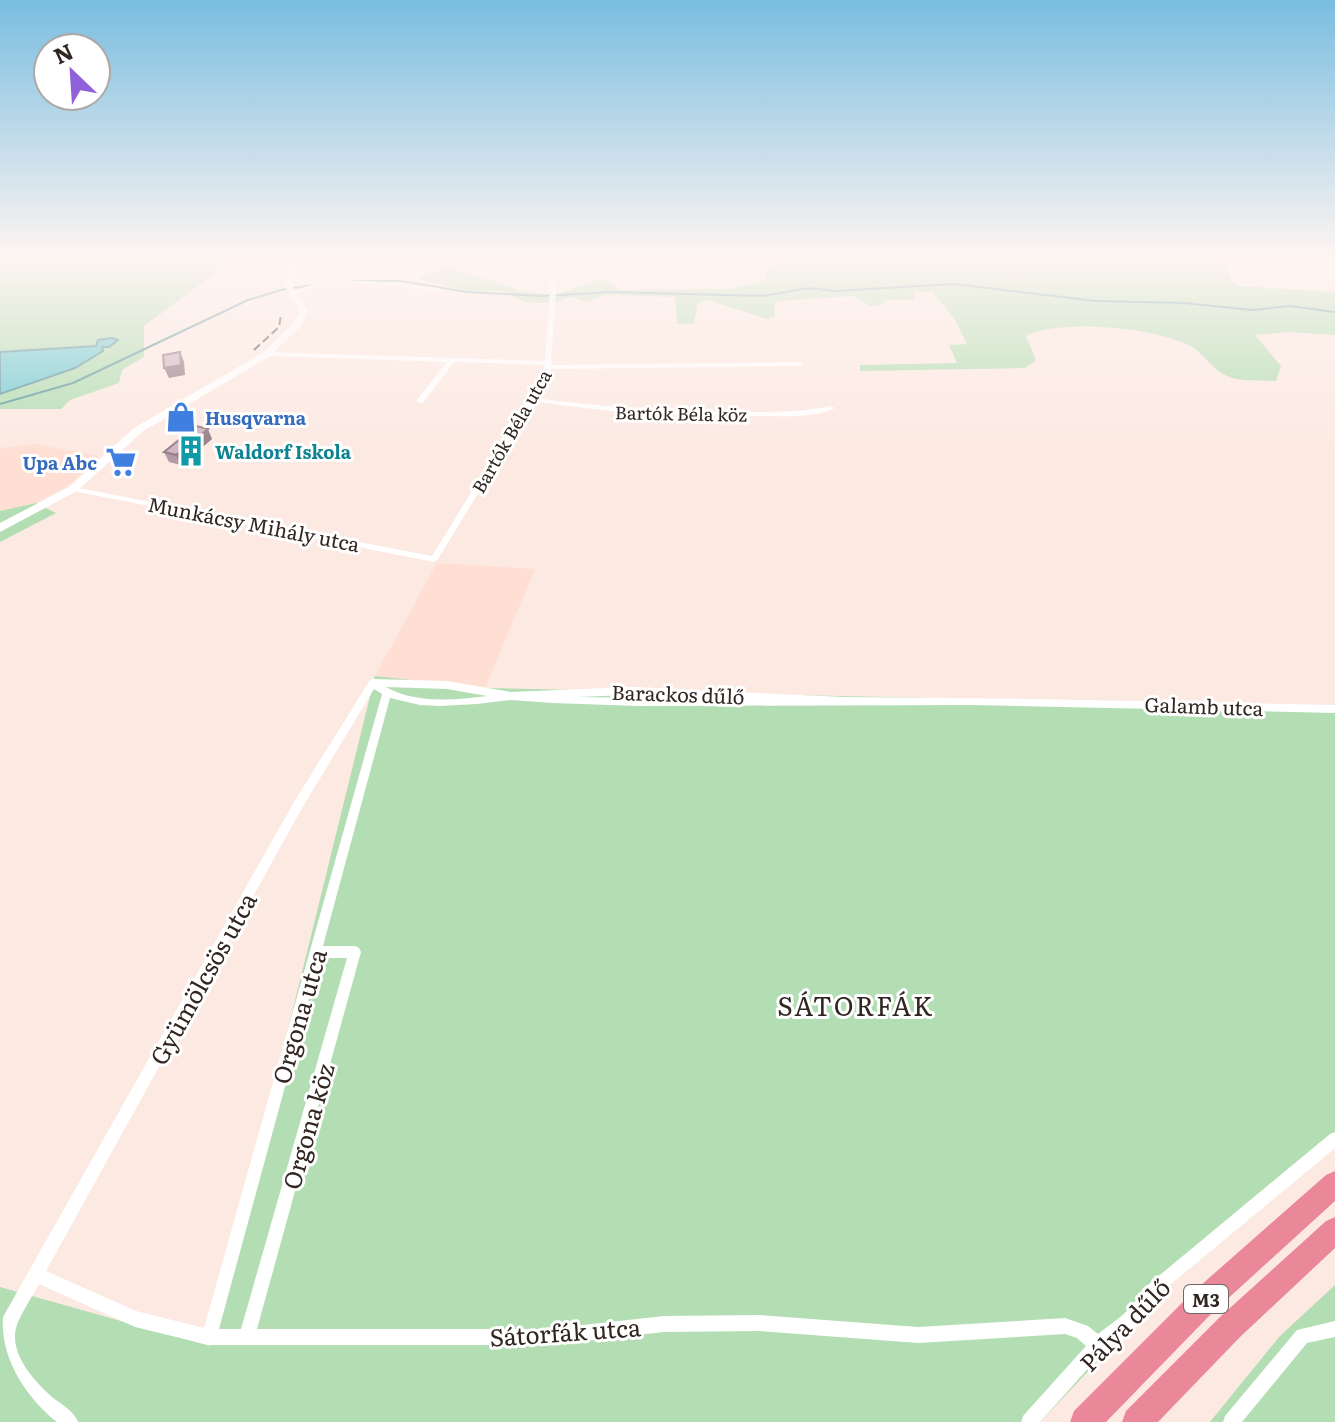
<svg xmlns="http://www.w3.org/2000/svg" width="1335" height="1422" font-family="Literata,serif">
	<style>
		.built { fill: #ffdfd3 }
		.green { fill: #b3ddb3 }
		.water { fill: #73cbd3; stroke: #5f9a9e; stroke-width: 2 }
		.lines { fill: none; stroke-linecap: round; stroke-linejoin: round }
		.stream { stroke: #5f9a9e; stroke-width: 2 }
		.street { fill: #fff; fill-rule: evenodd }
		.secondary { fill: #fff; fill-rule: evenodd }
		.highway { fill: #ea889a; fill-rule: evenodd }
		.rail { stroke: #5c4f49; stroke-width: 2; stroke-dasharray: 8 4; stroke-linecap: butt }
		.wall { fill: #b49aa5 }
		.shaded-wall { fill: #927d86 }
		.building { fill: #d1b3c0; stroke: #927d86; stroke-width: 2 }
		.labels { text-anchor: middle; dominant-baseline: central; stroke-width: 6; stroke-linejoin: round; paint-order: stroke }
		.far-street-label { font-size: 18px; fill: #312621; stroke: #fff }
		.far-shop-label { font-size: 18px; font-weight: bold; fill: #366cbe; stroke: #fff; text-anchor: start }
		.far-culture-label { font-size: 18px; font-weight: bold; fill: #0d838f; stroke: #fff; text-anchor: start }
		.shield { fill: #fff; stroke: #6f6764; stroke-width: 2 }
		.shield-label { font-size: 18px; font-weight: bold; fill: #312621 }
		.street-label { font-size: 20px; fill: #312621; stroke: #fff }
		.near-street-label { font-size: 24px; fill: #312621; stroke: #fff }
		.near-neighbourhood-label { font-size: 26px; letter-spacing: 2px; fill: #312621; stroke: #fff }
	</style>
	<rect width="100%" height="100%" fill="#fce9e2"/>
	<!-- built -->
	<g class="built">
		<polygon points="34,444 99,456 70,484 36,503 0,511 0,448"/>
		<polygon points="437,563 535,569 485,688 375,676"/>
	</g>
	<!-- green -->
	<g class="green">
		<polygon points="0,257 240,257 240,259 217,263 215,273 144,326 144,357 122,370 119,383 70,400 61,409 0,409"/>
		<path d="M773 257H1220L1233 282 1240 286 1335 292V335L1289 332 1255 335 1281 366 1276 381C1262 380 1239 382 1227 376 1215 371 1205 356 1194 348 1160 328 1061 318 1026 336L1036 360 1025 368 860 371V365L957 363 949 345 967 344 954 318 932 292 914 293 915 300H886L882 305 871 306 852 296 782 301 774 303 775 317 767 319 708 300 698 303 694 324H677L675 297 604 295 589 302 570 297 554 303 524 302 502 291H468L419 279 446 267 521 291 554 295 603 279 620 290 733 289 765 280 767 270 775 262Z"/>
		<polygon points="36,503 56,513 0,542 0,511"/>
		<polygon points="375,676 485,688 1335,707 1335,1144 1189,1265 1040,1422 0,1422 0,1287 210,1346"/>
		<polygon points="1335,1285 1335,1422 1210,1422 1280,1336"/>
	</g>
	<!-- water -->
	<polygon class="water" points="112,338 118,340 109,347 102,347 103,351 75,368 0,394 0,352 96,346 98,340"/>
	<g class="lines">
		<!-- stream -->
		<g class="stream">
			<polyline points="351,281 401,281 467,292 543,296 610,292 763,296 809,288 835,291 954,284 1096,301 1184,303 1252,310 1290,306 1335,312"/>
			<polyline points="0,404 73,383 248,300 281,290 340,281"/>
		</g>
		<!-- street -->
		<g class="street">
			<path d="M546 257H552L556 292 551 361 553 363 551 365 801 362 804 364 801 366 551 369 550 374 536 398C599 407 663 411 727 412 762 412 797 413 831 406L835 408C812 419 781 416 756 416 681 417 607 413 534 401L438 559 434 562 73 491 69 489 73 487 432 556 544 374V365L454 362 423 403H420L416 401 447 362 267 356 264 354 267 352 545 361 550 292Z"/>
			<path d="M341 280 384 282 438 288 441 290 438 292C401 286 346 277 310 288 304 290 299 294 293 297L290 295C305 284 322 282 341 280Z"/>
			<path d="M373 679 447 681 511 692 630 687 845 697 1032 699 1335 705V713L971 705 638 706 553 703 511 700 477 704 439 706 420 705 390 698 323 946H355L359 948 361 952 257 1329H547L664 1316 760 1315 918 1327 1065 1318 1088 1326 1098 1334C1117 1319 1131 1312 1143 1289L1330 1134 1335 1132V1148L1153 1299 1143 1318 1102 1353 1040 1422H1021L1023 1416 1086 1346 1077 1338 1065 1334 918 1343 760 1331 664 1332 547 1345H209L135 1327 39 1284C32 1296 24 1309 18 1322 6 1350 32 1379 52 1397 61 1404 74 1411 78 1422H57C27 1398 0 1359 3 1317L294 802 370 680ZM386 687 447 689 487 696C455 700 416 704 386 687ZM374 689 382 694 204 1328 136 1311 46 1271 302 808ZM630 695 712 699 576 697ZM320 958H347L241 1329H219Z"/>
			<polygon points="1335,1321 1335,1337 1307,1343 1242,1422 1223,1422 1225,1416 1297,1330"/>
		</g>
		<!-- secondary -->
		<polygon class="secondary" points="287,257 295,257 293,287 308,310 302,325 270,356 142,432 77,491 0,532 0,523 69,487 134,428 264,352 295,322 300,310 285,287"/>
		<!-- highway -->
		<g class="highway">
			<polygon points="1335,1171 1335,1201 1212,1313 1106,1422 1070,1422 1074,1411 1192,1293 1326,1175"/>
			<polygon points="1335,1217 1335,1248 1240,1337 1158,1422 1122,1422 1126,1411 1220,1317 1326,1221"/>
		</g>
		<!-- rail -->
		<polyline class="rail" points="254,350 279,327 281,315"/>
	</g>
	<!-- wall -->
	<polygon class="wall" points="212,439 181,465 169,462 164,452"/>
	<!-- shaded-wall -->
	<g class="shaded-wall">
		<polygon points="180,352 184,362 185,375 169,378 164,368"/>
		<polygon points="208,429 212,439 181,465 176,455"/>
	</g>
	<!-- building -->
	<g class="building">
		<polygon points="180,352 181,365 164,368 163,355"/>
		<polygon points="196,426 208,429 176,455 164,452"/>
	</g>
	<!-- sky -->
	<linearGradient id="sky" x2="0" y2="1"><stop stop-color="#79bde0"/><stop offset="0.56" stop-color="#fef5f2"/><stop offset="1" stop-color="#fef5f2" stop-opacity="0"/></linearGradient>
	<rect width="1335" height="456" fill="url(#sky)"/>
	<!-- icons -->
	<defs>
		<g id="shop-bare" transform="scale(2.4)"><path d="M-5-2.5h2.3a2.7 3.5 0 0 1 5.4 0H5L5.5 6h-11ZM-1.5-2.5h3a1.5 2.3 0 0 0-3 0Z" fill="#3f7fe0" stroke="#fff" stroke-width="2.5" paint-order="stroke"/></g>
		<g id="building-bare" transform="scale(2.4)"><path d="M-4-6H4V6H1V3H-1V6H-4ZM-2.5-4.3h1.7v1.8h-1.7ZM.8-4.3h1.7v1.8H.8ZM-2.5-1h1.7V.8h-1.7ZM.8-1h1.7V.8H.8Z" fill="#0f9aa8" stroke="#fff" stroke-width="2.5" paint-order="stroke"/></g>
		<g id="supermarket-bare" transform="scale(2.4)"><path d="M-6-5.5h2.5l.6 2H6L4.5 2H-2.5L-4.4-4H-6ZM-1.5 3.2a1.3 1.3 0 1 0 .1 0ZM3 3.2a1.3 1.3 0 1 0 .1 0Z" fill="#3f7fe0" stroke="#fff" stroke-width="2.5" paint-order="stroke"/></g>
	</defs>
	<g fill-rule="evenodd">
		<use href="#shop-bare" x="181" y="417"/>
		<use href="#building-bare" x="191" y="451"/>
		<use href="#supermarket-bare" x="121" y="462"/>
	</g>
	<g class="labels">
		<!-- far-street labels -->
		<g class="far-street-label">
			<text transform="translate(681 413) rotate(1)">Bartók Béla köz</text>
			<text transform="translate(511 431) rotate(-60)">Bartók Béla utca</text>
		</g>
		<!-- far-shop labels -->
		<g class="far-shop-label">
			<text x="205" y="417">Husqvarna</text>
			<text x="97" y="462" text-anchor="end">Upa Abc</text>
		</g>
		<!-- far-culture labels -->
		<g class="far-culture-label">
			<text x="215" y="451">Waldorf Iskola</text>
		</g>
		<!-- shield labels -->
		<rect class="shield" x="1184" y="1285" width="44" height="28" rx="6"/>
		<g class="shield-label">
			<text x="1206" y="1299">M3</text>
		</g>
		<!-- street labels -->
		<g class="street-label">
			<text transform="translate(254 523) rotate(11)">Munkácsy Mihály utca</text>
			<text transform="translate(678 693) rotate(2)">Barackos dűlő</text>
			<text transform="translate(1204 705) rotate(2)">Galamb utca</text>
		</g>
		<!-- near-street labels -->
		<g class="near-street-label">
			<text transform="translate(202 978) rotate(-61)">Gyümölcsös utca</text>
			<text transform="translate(298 1016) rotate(-74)">Orgona utca</text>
			<text transform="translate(307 1126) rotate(-74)">Orgona köz</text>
			<text transform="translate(1124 1324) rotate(-46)">Pálya dűlő</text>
			<text transform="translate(565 1331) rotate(-4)">Sátorfák utca</text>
		</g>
		<!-- near-neighbourhood labels -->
		<g class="near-neighbourhood-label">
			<text x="856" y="1004">SÁTORFÁK</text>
		</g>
	</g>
	<!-- north arrow -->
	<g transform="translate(72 72) rotate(335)"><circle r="38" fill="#ffffff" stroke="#ada8a6" stroke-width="2"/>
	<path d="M0-6L14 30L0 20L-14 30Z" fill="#9061db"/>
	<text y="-12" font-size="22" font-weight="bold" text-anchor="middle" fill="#312621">N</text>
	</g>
</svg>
